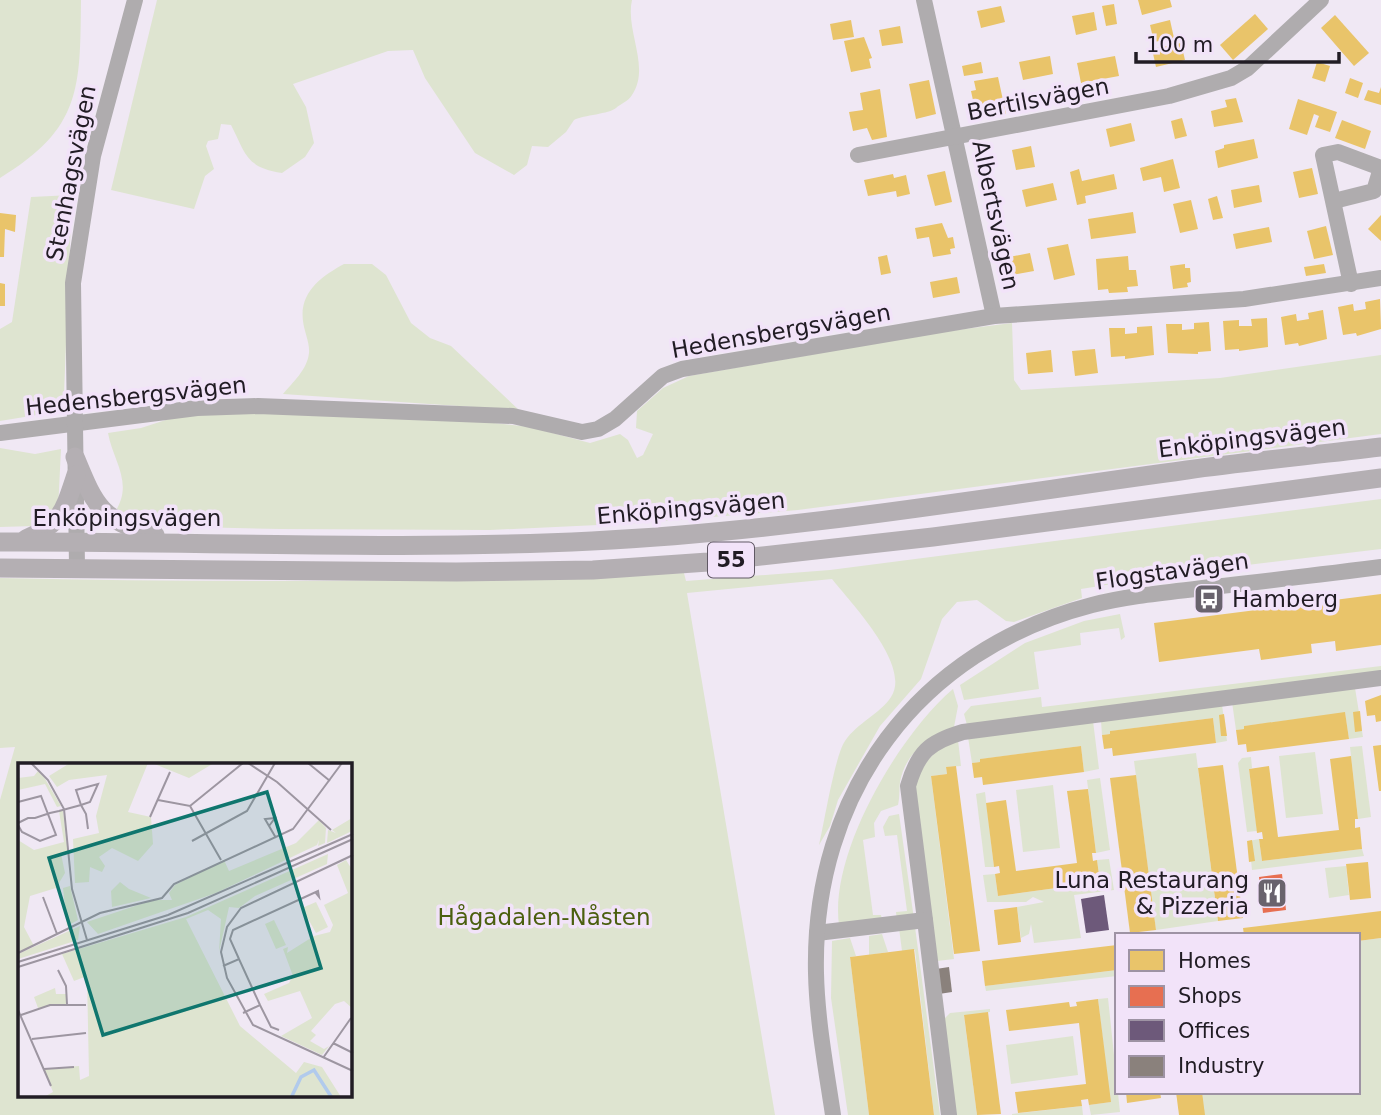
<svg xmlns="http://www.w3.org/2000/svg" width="1381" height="1115" font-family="'DejaVu Sans',sans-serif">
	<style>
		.green { fill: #dee4d0; fill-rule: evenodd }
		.homes { fill: #e9c46a }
		.shops { fill: #e76f51 }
		.offices { fill: #6d597a }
		.industry { fill: #8a817c }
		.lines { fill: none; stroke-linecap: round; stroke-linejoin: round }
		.minor { stroke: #afacae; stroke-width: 16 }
		.major { stroke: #b4afb3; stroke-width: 19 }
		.labels { text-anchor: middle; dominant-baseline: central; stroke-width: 7; stroke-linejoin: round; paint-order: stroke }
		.shield { fill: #f2e3f9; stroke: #605864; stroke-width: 2 }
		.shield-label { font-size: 21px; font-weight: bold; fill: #211c24 }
		.street-label { font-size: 23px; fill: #211c24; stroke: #f2e3f9 }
		.poi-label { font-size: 23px; fill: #211c24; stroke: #f2e3f9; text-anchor: start }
		.park-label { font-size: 23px; fill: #4b5f0f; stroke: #f2e3f9 }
		.inset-river { fill: none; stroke: #b1caec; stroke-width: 3.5 }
		.inset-road { fill: none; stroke: #9d96a1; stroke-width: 2 }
		.view { fill: #0f766e; fill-opacity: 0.15; stroke: #0f766e; stroke-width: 3.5 }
		.inset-edge { fill: none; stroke: #211c24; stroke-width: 3.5 }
	</style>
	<rect width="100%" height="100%" fill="#f0e8f4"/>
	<!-- green -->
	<g class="green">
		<path d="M0 0H81C80 88 82 128 0 178Z"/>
		<path d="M157 0H632C625 31 651 67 632 95 629 101 620 104 616 108 609 114 584 115 574 120L566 132 548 147 532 146 527 165 514 175 475 153 425 78 413 50 388 51 293 84 306 107 314 143 305 157 282 173C245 167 246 154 231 125L221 124 218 139 208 141 206 146 214 169 205 176 194 209 111 190Z"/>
		<polygon points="72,195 64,394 55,412 0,421 0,329 12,322 31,197"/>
		<path d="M344 264H372L386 275 411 323 430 338 451 346 519 410 283 394C293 382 307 370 309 353 310 343 304 331 303 321 299 292 322 276 344 264Z"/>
		<path d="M1012 323 1014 380 1021 390 1220 378 1381 355V434L798 510 640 523 490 530 280 529 151 526 115 512C134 483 113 461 108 433L141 428 178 416 257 412 485 422 530 427 590 443 620 434 628 440 637 458 643 455 653 434 636 428 637 411 663 388 689 376 933 333Z"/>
		<polygon points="0,448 35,454 61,449 58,510 35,526 0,527"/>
		<path d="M1381 499V549L1181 573 1081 589 1082 598 1014 622 1006 621 977 600 957 602 942 619 921 679 880 726 838 800 830 826 819 845C824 824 835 755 845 741 857 723 881 713 891 697 912 666 851 603 832 579L687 593 775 1115H0V800L15 747 0 748V578C228 583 456 582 684 573L686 581 830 570ZM19 765H350V1096H19Z"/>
		<polygon points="1120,614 1125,637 1121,640 1119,628 1080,633 1081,645 1034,652 1039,689 964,700 960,685 1025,643 1084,621"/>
		<polygon points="1381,666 1381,673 967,725 964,714 971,706 1041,697 1042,707"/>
		<polygon points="1355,688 1363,737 1349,739 1345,713 1244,726 1244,729 1236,730 1232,702"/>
		<path d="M953 689 958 706 954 727C928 739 906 751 900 782 899 790 900 797 898 805L881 811 874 823 875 837 863 840 873 915H881L882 920 839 925C829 853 899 735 953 689Z"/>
		<polygon points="1222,705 1227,741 1216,743 1213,718 1111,731 1110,734 1102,735 1101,721"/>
		<polygon points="1093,721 1099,769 1084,772 1081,746 981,759 980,762 972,763 968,737"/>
		<path d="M958 740 961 766 946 767 947 774 931 776 954 959 937 961 914 786C924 762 933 749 958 740Z"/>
		<polygon points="1362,746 1371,817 1358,819 1350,747"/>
		<polygon points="1315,752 1323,814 1286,818 1279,756"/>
		<polygon points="1196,753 1218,921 1156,930 1134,761"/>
		<polygon points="1251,757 1252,768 1249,769 1257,831 1247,832 1238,763 1242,758"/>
		<polygon points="1100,778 1110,850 1096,853 1087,780"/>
		<polygon points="1053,785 1060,848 1023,852 1016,790"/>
		<polygon points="985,792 994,867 985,867 976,794"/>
		<polygon points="899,814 914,919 897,921 896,912 907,911 897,835 885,836 883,827 889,816"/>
		<polygon points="1259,839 1262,861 1362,849 1364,856 1252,870 1249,841"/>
		<polygon points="1109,859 1114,890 1074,895 1081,938 1034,943 1031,924 1029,934 1021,938 1017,907 1044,902 1033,897 1026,902 987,902 983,875 995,874 998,896 1100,882 1097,860"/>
		<polygon points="1346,866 1349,895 1329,898 1325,868"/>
		<polygon points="915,927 940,1115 934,1115 915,950 902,951 899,928"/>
		<polygon points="882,934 888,952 869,955 869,936"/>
		<polygon points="850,938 856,956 850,957 869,1115 848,1115 831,998 832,941"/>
		<polygon points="1381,938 1381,1115 1201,1115 1202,1092 1358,1092 1358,941"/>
		<polygon points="1117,970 1117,976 986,991 985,986"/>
		<polygon points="1108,998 1120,1112 1091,1115 1089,1105 1110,1102 1098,999"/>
		<polygon points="990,1009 990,1012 964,1016 977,1115 954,1115 942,1021 950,1013"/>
		<polygon points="1073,1036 1078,1075 1011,1084 1006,1045"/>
		<polygon points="1082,1106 1083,1115 1012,1115 1012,1114"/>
	</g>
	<!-- homes -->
	<g class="homes">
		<polygon points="1138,0 1170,0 1172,7 1142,15"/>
		<polygon points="1114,4 1117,24 1106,26 1102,6"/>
		<polygon points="1001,6 1005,22 981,28 977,11"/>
		<polygon points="1094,12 1097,30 1076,35 1072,16"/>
		<polygon points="1255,14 1268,29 1233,60 1220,45"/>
		<polygon points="1335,15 1369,53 1354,66 1321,28"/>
		<polygon points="851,20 854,37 833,40 830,24"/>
		<polygon points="1170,20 1174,38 1154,42 1150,25"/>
		<polygon points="900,26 903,43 882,46 879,30"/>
		<polygon points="864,37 872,58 869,59 871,68 851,72 844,41"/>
		<polygon points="1181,43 1185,60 1156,67 1152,49"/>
		<polygon points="1050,56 1053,74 1023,80 1019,62"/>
		<polygon points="1115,56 1119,76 1081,83 1077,63"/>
		<polygon points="981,62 983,73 964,76 962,66"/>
		<polygon points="1317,62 1330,66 1325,82 1312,78"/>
		<polygon points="998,77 1006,114 982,118 980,113 976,114 971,91 976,90 974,81"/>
		<polygon points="1350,78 1363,83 1358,98 1345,93"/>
		<polygon points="929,80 936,114 916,119 909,84"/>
		<polygon points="1381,87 1381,105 1364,100 1368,90 1379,93"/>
		<polygon points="880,89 887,137 872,140 867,128 853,131 849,112 863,110 860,93"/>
		<polygon points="1236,98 1243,122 1214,127 1211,111 1227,107 1225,100"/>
		<polygon points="1298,99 1337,112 1330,132 1315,127 1319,116 1314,114 1307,135 1289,129"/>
		<polygon points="1182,118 1187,136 1175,139 1171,121"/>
		<polygon points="1342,120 1371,131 1365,149 1335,138"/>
		<polygon points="1131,123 1135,141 1110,147 1106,129"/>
		<polygon points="1254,139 1258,158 1218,168 1215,151 1224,148 1224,145"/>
		<polygon points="1031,146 1035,167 1016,170 1012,150"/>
		<polygon points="1173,159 1180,188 1164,192 1161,177 1143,181 1140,168"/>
		<polygon points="1312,168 1318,194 1299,198 1293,172"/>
		<polygon points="1079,169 1082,181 1114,174 1117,189 1085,196 1086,203 1077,205 1070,172"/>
		<polygon points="945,171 952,202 935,206 927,175"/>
		<polygon points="893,174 894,178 906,175 910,194 897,197 896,191 868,196 864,180"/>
		<polygon points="1053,183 1057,200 1026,207 1022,190"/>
		<polygon points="1259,185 1262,202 1234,208 1231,190"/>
		<polygon points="1217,196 1223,218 1213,220 1208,199"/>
		<polygon points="1191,200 1198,229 1180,233 1173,204"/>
		<polygon points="1133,212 1136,233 1091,239 1088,219"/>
		<polygon points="0,213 16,215 15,232 5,229 4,257 0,257"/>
		<polygon points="1381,215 1381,241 1368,229"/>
		<polygon points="942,223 948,238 953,237 955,248 950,249 951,254 933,257 929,237 917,239 915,228"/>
		<polygon points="1326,226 1333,255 1314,259 1307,231"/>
		<polygon points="1269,227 1272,242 1236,249 1233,234"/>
		<polygon points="1068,244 1075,275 1054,280 1047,248"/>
		<polygon points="1030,253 1034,271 1012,275 1009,257"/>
		<polygon points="887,255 891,273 881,275 878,257"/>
		<polygon points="1128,256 1129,270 1136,270 1138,286 1127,287 1128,292 1109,293 1108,289 1098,290 1096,259"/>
		<polygon points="1185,264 1185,268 1190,268 1191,282 1187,283 1188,287 1173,289 1170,266"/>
		<polygon points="1324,264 1326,273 1306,276 1304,267"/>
		<polygon points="957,277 960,293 933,298 930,282"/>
		<polygon points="0,283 5,284 5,306 0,306"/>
		<polygon points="1380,299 1381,329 1357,336 1356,333 1343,335 1338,307 1353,304 1354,311 1366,309 1365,302"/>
		<polygon points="1323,310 1327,339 1299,346 1298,343 1285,345 1281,317 1296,314 1297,321 1309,319 1308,313"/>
		<polygon points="1267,318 1268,347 1239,351 1239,349 1225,350 1223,321 1239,320 1239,326 1252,326 1251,319"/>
		<polygon points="1209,322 1211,351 1198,352 1198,354 1168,353 1166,324 1182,324 1182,330 1194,329 1194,323"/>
		<polygon points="1152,326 1154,355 1125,359 1125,356 1111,357 1109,328 1125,328 1125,334 1137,333 1137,327"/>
		<polygon points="1095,349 1098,373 1075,376 1072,351"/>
		<polygon points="1051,350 1053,372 1028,374 1026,353"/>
		<polygon points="1381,594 1381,645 1336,651 1335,641 1311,644 1312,653 1261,660 1259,649 1159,662 1154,623"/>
		<polygon points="1381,695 1381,721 1376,722 1375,715 1367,716 1365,701"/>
		<polygon points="1360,711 1362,731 1355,732 1353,712"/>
		<polygon points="1345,712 1349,739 1247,752 1246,744 1238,745 1236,730 1244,729 1244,726"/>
		<polygon points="1224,714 1227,736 1221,736 1219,715"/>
		<polygon points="1213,718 1216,743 1113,756 1112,748 1104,749 1102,735 1110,734 1110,731"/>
		<polygon points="1381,745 1381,791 1379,791 1373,746"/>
		<polygon points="1081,746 1084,772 983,785 982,777 974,778 972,763 980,762 980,759"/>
		<polygon points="1351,756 1358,819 1355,819 1355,828 1360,827 1362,849 1262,861 1259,839 1263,839 1262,832 1257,833 1249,769 1269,766 1278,837 1339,830 1330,759"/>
		<polygon points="1223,765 1243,918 1218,921 1198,768"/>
		<polygon points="956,766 980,951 954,954 931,776 947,774 946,767"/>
		<polygon points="1136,775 1156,930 1130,933 1110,778"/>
		<polygon points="1088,789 1096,853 1092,853 1093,861 1097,860 1100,882 998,896 995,874 1000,873 999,866 994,867 986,803 1006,800 1016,871 1077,863 1067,791"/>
		<polygon points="1252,840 1255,861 1249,862 1247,841"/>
		<polygon points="1368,862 1371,898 1350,900 1346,864"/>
		<polygon points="1017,907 1021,942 998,945 994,910"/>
		<polygon points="1381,911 1381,938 1358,941 1358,935 1244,935 1243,928"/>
		<polygon points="1117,945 1117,970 985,986 982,961"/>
		<polygon points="914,949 934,1115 869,1115 850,957"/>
		<polygon points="1098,999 1111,1102 1089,1105 1088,1099 1081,1100 1082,1106 1018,1113 1015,1092 1086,1084 1079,1023 1009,1031 1006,1010 1069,1002 1070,1007 1077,1006 1076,1002"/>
		<polygon points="988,1012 1001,1114 977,1115 964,1015"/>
		<polygon points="1126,1092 1160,1092 1161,1098 1127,1103"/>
		<polygon points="1176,1092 1202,1092 1205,1115 1179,1115"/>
	</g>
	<!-- shops -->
	<polygon class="shops" points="1282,874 1286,910 1263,913 1259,877"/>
	<!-- offices -->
	<polygon class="offices" points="1104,895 1109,930 1086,933 1081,899"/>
	<!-- industry -->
	<polygon class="industry" points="949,967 952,992 939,994 936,969"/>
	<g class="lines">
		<!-- minor -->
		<g class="minor">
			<polyline points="924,0 994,316"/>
			<polyline points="858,155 1169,96 1231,78 1248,68 1321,0"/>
			<polyline points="1334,201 1374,191 1381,168"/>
			<polyline points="1351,284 1323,155 1338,152 1381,168"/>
			<polyline points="0,433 197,408 258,406 513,416 582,432 598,429 615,419 663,376 682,369 994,316 1244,299 1381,278"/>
			<polyline points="77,567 73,283 93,156 135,0"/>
			<path d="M925 920 908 786C918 752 929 742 963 732L1381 678"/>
			<polyline points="817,933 925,920 949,1115"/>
			<path d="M833 1115C826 1068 817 1020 816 973 812 793 918 650 1092 605 1131 595 1172 592 1212 587 1269 581 1325 574 1381 567"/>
		</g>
		<!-- major -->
		<g class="major">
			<path d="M75 457C96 508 100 519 155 535"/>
			<path d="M26 539C62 523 64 511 76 475"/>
			<path d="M0 542C197 541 395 551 592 541 792 531 989 497 1187 470 1252 461 1316 455 1381 447"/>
			<polyline points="0,568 456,572 593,570 708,562 933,537 1381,478"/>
		</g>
	</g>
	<!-- icons -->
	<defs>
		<g id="bus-square" transform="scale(1.575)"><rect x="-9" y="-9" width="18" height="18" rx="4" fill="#69636d" stroke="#f2e3f9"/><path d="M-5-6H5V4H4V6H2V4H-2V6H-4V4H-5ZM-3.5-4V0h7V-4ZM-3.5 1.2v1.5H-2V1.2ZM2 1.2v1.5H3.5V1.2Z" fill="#fff"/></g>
		<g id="restaurant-square" transform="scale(1.575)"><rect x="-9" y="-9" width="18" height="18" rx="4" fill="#69636d" stroke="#f2e3f9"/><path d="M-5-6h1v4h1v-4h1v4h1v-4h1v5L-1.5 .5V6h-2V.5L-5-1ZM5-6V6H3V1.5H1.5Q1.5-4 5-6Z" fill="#fff"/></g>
	</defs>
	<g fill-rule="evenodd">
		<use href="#bus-square" x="1209" y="599"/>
		<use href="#restaurant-square" x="1272" y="893"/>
	</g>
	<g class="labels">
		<!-- shield labels -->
		<rect class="shield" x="708" y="542.5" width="46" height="35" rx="5"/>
		<g class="shield-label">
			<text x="731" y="560">55</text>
		</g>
		<!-- street labels -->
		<g class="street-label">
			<text transform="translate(1038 99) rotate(-11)">Bertilsvägen</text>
			<text transform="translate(71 173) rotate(-79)">Stenhagsvägen</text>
			<text transform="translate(996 215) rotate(78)">Albertsvägen</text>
			<text transform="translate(781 331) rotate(-10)">Hedensbergsvägen</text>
			<text transform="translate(136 396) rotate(-6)">Hedensbergsvägen</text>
			<text transform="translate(1252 438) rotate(-7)">Enköpingsvägen</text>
			<text transform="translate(691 508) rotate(-5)">Enköpingsvägen</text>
			<text x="127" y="518">Enköpingsvägen</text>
			<text transform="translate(1172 571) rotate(-8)">Flogstavägen</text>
		</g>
		<!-- poi labels -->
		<g class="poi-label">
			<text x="1232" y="599">Hamberg</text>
			<text x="1249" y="880" text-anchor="end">Luna Restaurang<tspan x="1249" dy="26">&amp; Pizzeria</tspan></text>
		</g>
		<!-- park labels -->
		<g class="park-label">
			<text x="544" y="917">Hågadalen-Nåsten</text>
		</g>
	</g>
	<!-- overview -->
	<g transform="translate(18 763)">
		<rect width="334" height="334" fill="#f0e8f4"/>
		<path d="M52 0H130L110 49 133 54 135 81 120 98 94 85 81 94 87 103 84 109 72 104 71 119 57 120 55 76 81 70 78 53 89 12 51 17 39 24 31 13ZM134 0H196L171 15ZM20 8 26 14 43 43 39 44 27 21 0 27V15L16 13ZM45 47 50 90 43 91 47 110 38 125 12 133 6 164 16 183 0 189V77L16 87 46 79 41 48ZM334 55V68L309 80 310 67 318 70 314 67ZM301 57 308 65 307 80 300 83 301 77 299 82 198 130 80 171 69 159 135 137H154L151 130 157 122 206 97 211 108 278 80ZM310 91 309 101 237 133 221 145 211 144 201 189 203 156 190 147 168 156 222 263 278 310 286 299 304 304 323 334 24 335 35 329 26 306 61 303 62 317 71 313 69 213 56 218 44 191 168 154ZM328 97 335 108 334 245 326 238 317 241 293 268 298 272 292 278 306 286 311 283 304 292 263 273 294 255 282 228 250 238 246 231 271 220 275 213 265 186 270 184 269 190 296 173 312 169 315 162 306 142 330 130 319 102ZM102 119 111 126 133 135 94 144 93 128ZM52 123 60 157 49 163 45 125ZM298 139 310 164 298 170 284 145ZM256 157 268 182 258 186 247 161ZM62 163 60 177 0 196V191ZM37 225 38 231H48V241L20 245 16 234Z" fill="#dee4d0"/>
		<path class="inset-river" d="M273 335 283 314 296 307 314 335"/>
		<path class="inset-road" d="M13 0 30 17 46 46 54 126 69 177M230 0 259 19 313 67M290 0 312 18M140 37 172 43 225 0M0 39 23 33 38 72 22 78 4 69 0 62M172 43 203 97M132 54 152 9M0 60 10 55H17L32 50 41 48 63 42 72 39 80 21 58 27 63 42 68 51 70 66M251 63 257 55 247 56 258 75M174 78 229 48 257 0M335 92 223 145 209 164 203 189 209 215 235 262 335 308M25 134 39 171M0 190 82 150 144 135 156 121 275 66 324 0M221 196 212 176 215 167 300 128 301 134 297 129M0 199 150 152 335 71M205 203 221 196 242 242M0 204 170 150 335 76M40 207 48 223 49 241M0 247 33 323M225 250 242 242 253 264 261 267M3 252 32 242H68M14 276 68 270M315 280 335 290M305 295 333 255M26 306 56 304"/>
		<path class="view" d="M249 29 303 205 85 272 31 95Z"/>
		<rect width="334" height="334" class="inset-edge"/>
	</g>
	<!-- legend -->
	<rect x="1115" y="933" width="245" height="161" fill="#f2e3f9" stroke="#9e93a4" stroke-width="2"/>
	<rect x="1129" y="950" width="35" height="21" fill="#e9c46a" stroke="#9e93a4" stroke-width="2"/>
	<text x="1178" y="968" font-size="21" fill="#211c24">Homes</text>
	<rect x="1129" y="986" width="35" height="21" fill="#e76f51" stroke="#9e93a4" stroke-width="2"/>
	<text x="1178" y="1003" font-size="21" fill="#211c24">Shops</text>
	<rect x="1129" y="1020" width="35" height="21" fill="#6d597a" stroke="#9e93a4" stroke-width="2"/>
	<text x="1178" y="1038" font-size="21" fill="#211c24">Offices</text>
	<rect x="1129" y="1056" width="35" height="21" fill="#8a817c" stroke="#9e93a4" stroke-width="2"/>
	<text x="1178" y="1073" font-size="21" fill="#211c24">Industry</text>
	<!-- scale -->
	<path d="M1136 52v10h203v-10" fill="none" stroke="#211c24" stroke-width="3.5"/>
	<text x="1146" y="52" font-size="21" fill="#211c24" stroke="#f2e3f9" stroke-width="5" paint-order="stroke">100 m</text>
</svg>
